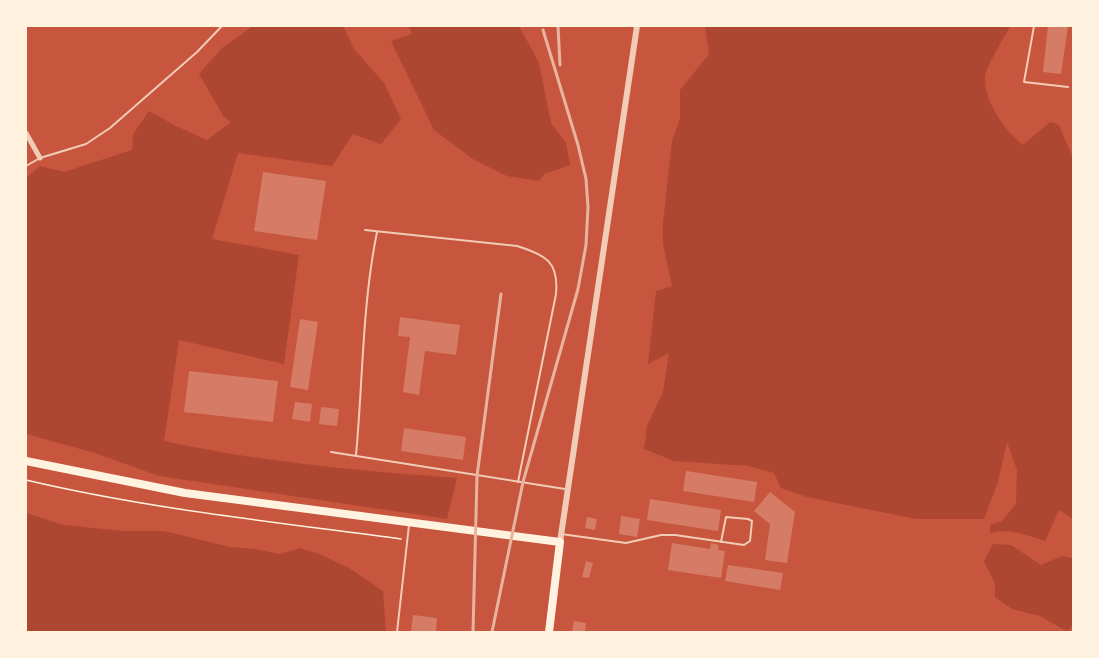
<svg xmlns="http://www.w3.org/2000/svg" width="1099" height="658" font-family="Ubuntu,sans-serif">
	<style>
		.green { fill: #ae4732 }
		.building { fill: #d67c66 }
		.lines { fill: none; stroke-linecap: round; stroke-linejoin: round }
		.path { stroke: #fff3e0; stroke-width: 1.5 }
		.service { stroke: #f1ccb7; stroke-width: 2 }
		.minor { stroke: #f1ccb7; stroke-width: 5 }
		.tertiary { stroke: #f1ccb7; stroke-width: 6 }
		.secondary { stroke: #fff3e0; stroke-width: 8 }
		.rail { stroke: #e9b49f; stroke-width: 3 }
	</style>
	<rect width="100%" height="100%" fill="#c8553d"/>
	<!-- green -->
	<g class="green">
		<path d="M253 26H343L354 49 384 83 401 119 381 144 353 134 332 166 238 153 212 239 299 255 284 364 179 340 164 441C260 462 359 471 457 478L447 519 159 476 95 453 26 434V178L40 166 64 172 132 150 133 134 149 111 176 126 207 140 231 122 224 117 199 74 222 48Z"/>
		<polygon points="409,26 519,26 539,63 551,123 566,143 570,165 544,174 539,181 507,176 473,159 434,130 391,41 412,34"/>
		<path d="M705 26H1010C1005 36 985 68 985 77 984 101 1005 131 1023 145L1050 122 1059 125 1073 158V519L1059 510 1045 541C1027 535 1009 528 990 533V525L1002 521 1016 504 1017 470 1007 442 998 482 984 519H916L807 497 781 488 774 473 748 466 674 461 644 449 647 426 663 392 669 353 648 364 656 291 672 286 663 244V223L672 141 680 119V90L709 54Z"/>
		<polygon points="26,513 64,525 122,531 164,531 230,547 255,549 280,554 300,548 319,554 349,568 383,591 386,632 26,632 27,629 26,626"/>
		<polygon points="993,544 1011,545 1041,565 1062,556 1073,558 1073,623 1068,632 1040,616 1012,609 995,597 995,583 984,561"/>
	</g>
	<!-- building -->
	<g class="building">
		<polygon points="1048,26 1068,26 1061,74 1043,72"/>
		<polygon points="263,172 326,181 317,240 254,231"/>
		<polygon points="400,317 460,325 456,355 425,351 419,395 403,392 410,337 398,336"/>
		<polygon points="300,319 318,322 308,390 290,387"/>
		<polygon points="189,371 278,381 273,422 184,412"/>
		<polygon points="295,402 312,404 310,422 292,419"/>
		<polygon points="321,407 339,409 337,426 319,424"/>
		<polygon points="404,428 466,437 463,460 401,451"/>
		<polygon points="686,471 757,482 754,502 683,491"/>
		<polygon points="770,492 795,512 787,563 765,560 770,524 754,511"/>
		<polygon points="650,499 721,510 718,531 647,520"/>
		<polygon points="621,516 640,519 637,537 619,534"/>
		<polygon points="587,517 597,519 595,530 585,528"/>
		<polygon points="672,543 710,549 711,543 719,545 718,550 725,551 721,578 668,570"/>
		<polygon points="586,561 593,563 589,578 582,577"/>
		<polygon points="728,565 783,573 780,590 725,581"/>
		<polygon points="413,615 437,618 436,632 411,632"/>
		<polygon points="574,621 586,623 585,632 572,632"/>
	</g>
	<g class="lines">
		<!-- path -->
		<path class="path" d="M26 480C149 509 275 522 401 539"/>
		<!-- service -->
		<g class="service">
			<polyline points="1034,26 1024,82 1068,87"/>
			<polyline points="26,166 40,158 86,144 110,128 197,52 222,26"/>
			<path d="M365 230 517 246C546 255 559 262 556 294L518 482"/>
			<polyline points="331,452 565,489"/>
			<path d="M356 455C363 381 362 306 377 232"/>
			<polyline points="561,534 626,543 661,535 675,535 744,545 750,541 752,521 748,519 726,517 721,542"/>
			<polyline points="397,632 409,525"/>
		</g>
		<!-- minor -->
		<polyline class="minor" points="26,133 40,158"/>
		<!-- tertiary -->
		<polyline class="tertiary" points="560,542 637,26"/>
		<!-- secondary -->
		<polyline class="secondary" points="26,461 185,493 560,542 549,632"/>
		<!-- rail -->
		<g class="rail">
			<polyline points="558,26 560,65"/>
			<polyline points="473,632 477,476 501,294"/>
			<polyline points="492,632 523,482 578,289 586,245 588,207 586,179 578,145 543,30"/>
		</g>
	</g>
	<!-- border -->
	<rect width="1099" height="658" fill="none" stroke="#fff3e0" stroke-width="54"/>
</svg>
